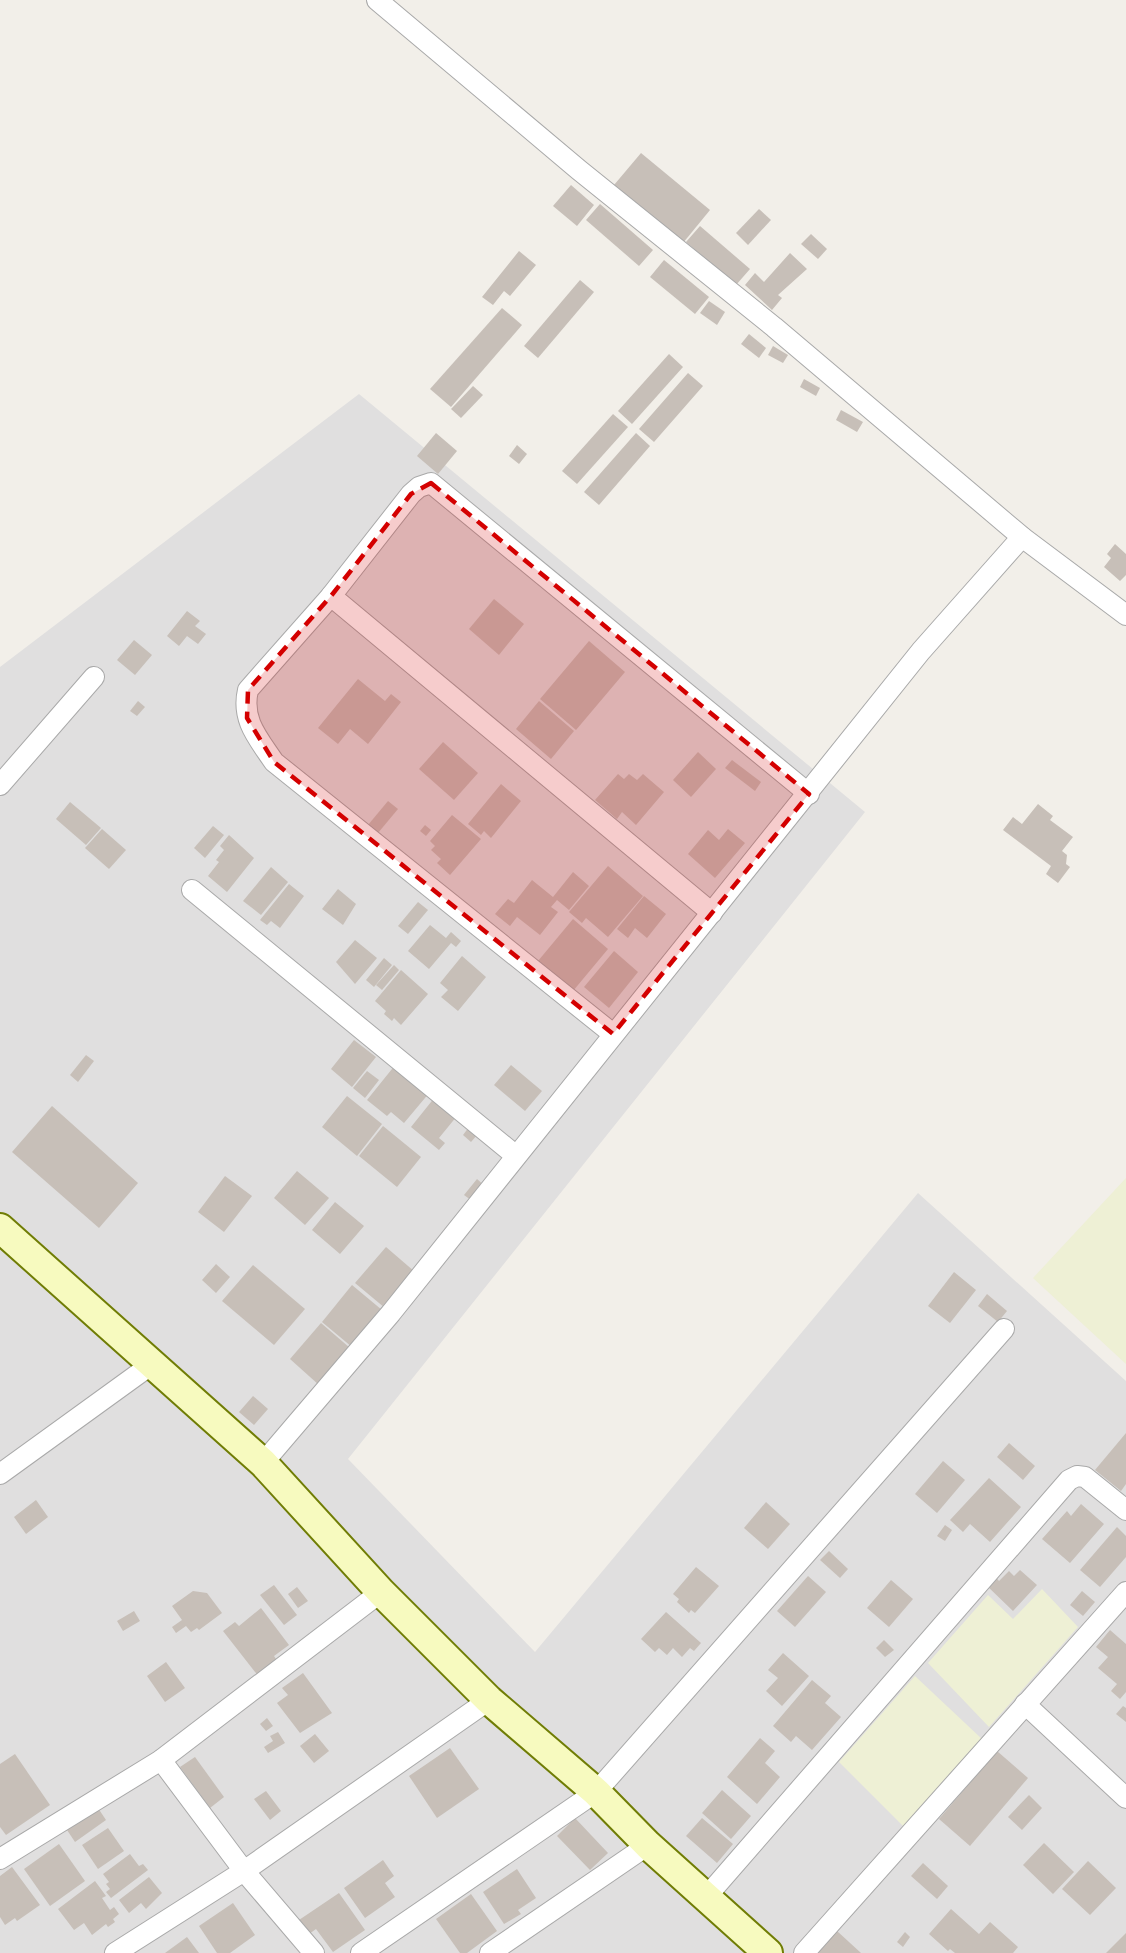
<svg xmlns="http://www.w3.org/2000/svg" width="1126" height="1953" font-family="'Source Sans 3',sans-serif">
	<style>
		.residential { fill: #e0dfdf }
		.farmland { fill: #eef0d5 }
		.building { fill: #c7bfb8 }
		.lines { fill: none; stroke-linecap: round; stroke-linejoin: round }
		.street-casing { stroke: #a9a9a9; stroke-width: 22 }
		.secondary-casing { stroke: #707d05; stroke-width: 32 }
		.street { stroke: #fff; stroke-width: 20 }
		.secondary { stroke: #f7fabf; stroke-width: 28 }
		.marked { fill: #d40000; fill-opacity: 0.2; stroke: #d40000; stroke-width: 4.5; stroke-dasharray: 12 8; stroke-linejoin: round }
	</style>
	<rect width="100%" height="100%" fill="#f2efe9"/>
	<!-- residential -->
	<polygon class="residential" points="359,394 865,812 348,1459 535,1652 918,1193 1126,1381 1126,1953 0,1953 0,667"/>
	<!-- farmland -->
	<g class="farmland">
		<polygon points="1126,1178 1126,1364 1033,1278"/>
		<polygon points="1042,1589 1078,1627 989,1727 928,1663 988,1595 1013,1619"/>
		<polygon points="915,1676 982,1739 904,1827 839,1762"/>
	</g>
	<!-- building -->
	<g class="building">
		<polygon points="641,153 710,210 683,243 614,185"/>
		<polygon points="571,185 594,205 577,226 553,206"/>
		<polygon points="600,204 653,250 639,266 586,220"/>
		<polygon points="759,209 771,220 748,245 736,233"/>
		<polygon points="700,226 750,269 736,285 686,242"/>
		<polygon points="811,234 827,249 818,259 801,244"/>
		<polygon points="519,251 536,265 510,296 504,291 493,305 482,297"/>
		<polygon points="790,253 807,269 778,295 782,298 772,310 745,285 755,273 764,282"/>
		<polygon points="664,260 709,297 695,314 650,277"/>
		<polygon points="580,280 594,292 538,358 524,346"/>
		<polygon points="709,301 725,312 717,325 700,313"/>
		<polygon points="502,308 522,325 451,407 430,389"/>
		<polygon points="749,334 766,348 759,358 741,344"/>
		<polygon points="773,346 788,355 783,363 768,355"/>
		<polygon points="669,354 683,367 632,424 618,411"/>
		<polygon points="688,373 703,386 654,442 639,429"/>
		<polygon points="804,379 820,388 816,396 800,387"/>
		<polygon points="473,386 483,395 461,418 451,409"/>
		<polygon points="841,410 863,422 857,432 836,420"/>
		<polygon points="613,414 628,427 577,484 562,471"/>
		<polygon points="436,433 457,451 438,474 417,456"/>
		<polygon points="636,433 650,446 599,505 584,492"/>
		<polygon points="517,445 527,454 519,464 509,456"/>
		<polygon points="1115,544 1126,554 1126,575 1120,581 1104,567 1111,558 1107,554"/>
		<polygon points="494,599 524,624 499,655 469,629"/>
		<polygon points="187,611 200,621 195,626 206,634 198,644 187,636 179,646 167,636"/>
		<polygon points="134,640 152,655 135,675 117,660"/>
		<polygon points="589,641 625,672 576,730 540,699"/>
		<polygon points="358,679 385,701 391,694 401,702 368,744 350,729 338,744 318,728"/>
		<polygon points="138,701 145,707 137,716 130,711"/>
		<polygon points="539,701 574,731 551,759 516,729"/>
		<polygon points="443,742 478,773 454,800 419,769"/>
		<polygon points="698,752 716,769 691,797 673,780"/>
		<polygon points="732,760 761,782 755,791 725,768"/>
		<polygon points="618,774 624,779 629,774 637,780 643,774 664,792 636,825 622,812 617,819 595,800"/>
		<polygon points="501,784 521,801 491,838 484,831 481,835 468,824"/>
		<polygon points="388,801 398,809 378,833 368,825"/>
		<polygon points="70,802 101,828 86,845 56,819"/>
		<polygon points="1038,804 1053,816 1050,820 1073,837 1062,851 1067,855 1066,864 1070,867 1058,883 1046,874 1051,866 1003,830 1013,817 1022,824"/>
		<polygon points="452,815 481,839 450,875 437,863 441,859 431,850 435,846 430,841"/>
		<polygon points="425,825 431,830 426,836 420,831"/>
		<polygon points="213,826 224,835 205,858 194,848"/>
		<polygon points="102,829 126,850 109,869 85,848"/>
		<polygon points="728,829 745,843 715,878 688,854 708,830 719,840"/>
		<polygon points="229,835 254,858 227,892 208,876 219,862 216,860 224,850 220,846"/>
		<polygon points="608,866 643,896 608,937 586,918 582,923 569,912"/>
		<polygon points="271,867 288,882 261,915 243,901"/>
		<polygon points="573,872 589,886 569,910 557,900 551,907 558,912 540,935 517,917 510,926 495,914 508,899 514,903 532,880 553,897"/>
		<polygon points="289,884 304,896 280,928 271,921 267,925 260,920"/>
		<polygon points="338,889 356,904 343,925 322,909"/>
		<polygon points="644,896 666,914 647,938 635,928 628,938 617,929"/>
		<polygon points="418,902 428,910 408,934 398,926"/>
		<polygon points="573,919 608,949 573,991 538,961"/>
		<polygon points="430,925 446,938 451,932 461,941 456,947 451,943 429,969 408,951"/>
		<polygon points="355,940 377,958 355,984 336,962"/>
		<polygon points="614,951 638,972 609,1008 584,987"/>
		<polygon points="462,956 486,977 458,1011 441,997 448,990 440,983"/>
		<polygon points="384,958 392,965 374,987 366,980"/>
		<polygon points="394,965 399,970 382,990 376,985"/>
		<polygon points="401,970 428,994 401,1025 394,1018 392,1021 384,1014 386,1011 375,1001"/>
		<polygon points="354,1040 376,1057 352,1087 331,1069"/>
		<polygon points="86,1055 94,1061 78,1082 70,1075"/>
		<polygon points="396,1064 430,1092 404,1123 391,1112 387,1116 367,1100"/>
		<polygon points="511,1065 542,1091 525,1111 494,1085"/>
		<polygon points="367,1071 379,1080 365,1098 353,1088"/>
		<polygon points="347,1096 382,1124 357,1156 322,1127"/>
		<polygon points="435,1097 457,1116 439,1138 445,1143 439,1150 411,1127"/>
		<polygon points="52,1106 138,1183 99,1228 12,1152"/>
		<polygon points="383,1126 421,1157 397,1187 359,1156"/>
		<polygon points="469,1127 478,1134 471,1142 463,1135"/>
		<polygon points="297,1171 329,1198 305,1225 274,1198"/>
		<polygon points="225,1176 252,1196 224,1232 198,1212"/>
		<polygon points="477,1179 487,1188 475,1203 464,1195"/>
		<polygon points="335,1202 364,1226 340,1254 312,1230"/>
		<polygon points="386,1247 415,1272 385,1308 355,1283"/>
		<polygon points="216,1264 230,1277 216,1293 202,1280"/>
		<polygon points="253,1265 305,1309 274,1345 222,1301"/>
		<polygon points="954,1272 976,1290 950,1323 928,1306"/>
		<polygon points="352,1285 382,1310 352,1347 322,1322"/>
		<polygon points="987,1294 1007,1311 998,1322 978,1306"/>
		<polygon points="321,1323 350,1348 319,1385 290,1359"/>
		<polygon points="253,1396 268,1409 254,1425 239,1412"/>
		<polygon points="1126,1433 1126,1484 1121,1491 1095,1470"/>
		<polygon points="1009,1443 1035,1466 1023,1480 997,1457"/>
		<polygon points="943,1461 965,1480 937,1513 915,1494"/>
		<polygon points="989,1478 1021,1507 990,1542 970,1524 963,1532 950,1520"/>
		<polygon points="36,1500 48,1517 26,1534 14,1517"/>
		<polygon points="766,1502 790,1524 768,1549 744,1528"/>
		<polygon points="1081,1504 1104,1524 1070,1563 1042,1539 1067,1511 1071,1516"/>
		<polygon points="945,1525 952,1530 945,1541 937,1536"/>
		<polygon points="1117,1527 1126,1536 1126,1557 1100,1587 1080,1570"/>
		<polygon points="829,1551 848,1569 840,1578 820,1560"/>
		<polygon points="696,1567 719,1586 695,1613 691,1610 689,1613 677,1602 679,1599 673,1594"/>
		<polygon points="1020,1570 1037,1585 1013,1611 985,1584 994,1575 999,1581 1009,1571 1014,1576"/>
		<polygon points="808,1576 826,1592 795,1627 777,1611"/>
		<polygon points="891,1580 913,1599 889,1627 867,1608"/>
		<polygon points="274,1585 297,1615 284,1625 260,1595"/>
		<polygon points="297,1587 308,1601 298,1608 288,1594"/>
		<polygon points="193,1591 207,1593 222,1613 199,1630 197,1628 191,1632 186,1626 176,1633 172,1627 182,1620 172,1606"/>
		<polygon points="1082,1591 1095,1602 1083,1616 1070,1605"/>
		<polygon points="261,1608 289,1645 274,1656 278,1662 259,1677 223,1631 235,1622 239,1626"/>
		<polygon points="134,1611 140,1621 123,1631 117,1621"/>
		<polygon points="666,1612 701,1643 694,1651 690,1648 682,1657 673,1648 667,1655 659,1648 655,1652 641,1639"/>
		<polygon points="1110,1630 1126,1644 1126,1692 1120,1699 1111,1691 1117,1684 1098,1668 1108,1657 1096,1647"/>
		<polygon points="884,1640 894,1650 885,1657 876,1648"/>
		<polygon points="783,1653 809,1676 782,1706 766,1691 778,1678 768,1670"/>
		<polygon points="166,1662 185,1688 165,1702 147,1676"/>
		<polygon points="303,1673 332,1713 300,1733 277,1703 288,1695 282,1688"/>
		<polygon points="812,1680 831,1696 825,1703 841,1717 812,1750 796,1736 791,1742 773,1726"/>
		<polygon points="1123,1706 1126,1708 1126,1722 1116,1714"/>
		<polygon points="267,1718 273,1726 266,1731 260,1724"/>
		<polygon points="278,1732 285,1743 268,1753 264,1747 273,1741 270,1736"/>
		<polygon points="315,1734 329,1751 314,1763 300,1746"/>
		<polygon points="760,1738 775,1751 765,1763 780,1777 757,1804 727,1777"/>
		<polygon points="450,1748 479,1789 437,1818 409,1776"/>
		<polygon points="997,1751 1028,1778 970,1846 939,1819"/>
		<polygon points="15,1754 50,1805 6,1835 0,1827 0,1764"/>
		<polygon points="195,1757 224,1797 210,1808 180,1767"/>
		<polygon points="722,1790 751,1816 731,1839 702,1813"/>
		<polygon points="266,1791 281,1811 270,1820 254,1799"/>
		<polygon points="1029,1795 1042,1808 1022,1830 1008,1817"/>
		<polygon points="98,1808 106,1820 75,1842 67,1830"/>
		<polygon points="575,1818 608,1853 590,1870 557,1836"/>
		<polygon points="702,1818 733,1844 717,1863 686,1836"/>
		<polygon points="108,1828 124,1851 98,1869 82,1845"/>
		<polygon points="1044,1843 1074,1872 1053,1894 1023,1865"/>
		<polygon points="59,1844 85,1881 50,1906 24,1869"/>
		<polygon points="130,1854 139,1866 143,1864 148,1870 111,1898 106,1892 110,1889 106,1884 109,1882 103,1874"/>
		<polygon points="383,1860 394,1876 385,1883 395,1897 365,1918 344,1888"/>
		<polygon points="1088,1861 1116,1888 1090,1915 1062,1889"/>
		<polygon points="923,1863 948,1886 937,1899 911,1876"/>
		<polygon points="12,1867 40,1905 17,1921 15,1918 5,1925 0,1917 0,1876"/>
		<polygon points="517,1869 536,1898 518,1910 521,1914 504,1924 483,1892"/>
		<polygon points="149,1877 162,1893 146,1909 141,1903 129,1913 119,1900"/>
		<polygon points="95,1881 106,1896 102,1898 110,1910 114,1907 119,1914 113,1919 115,1922 108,1927 106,1924 92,1935 84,1923 74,1930 58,1909"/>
		<polygon points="339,1893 365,1930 333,1952 316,1929 309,1934 299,1920"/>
		<polygon points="471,1894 497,1931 467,1953 460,1953 436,1919"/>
		<polygon points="233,1903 255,1935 230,1953 217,1953 199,1926"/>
		<polygon points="951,1909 979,1934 990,1922 1018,1947 1013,1953 955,1953 950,1949 948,1951 929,1934"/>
		<polygon points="837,1931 861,1953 817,1953"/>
		<polygon points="905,1932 910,1937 903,1947 897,1942"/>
		<polygon points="1126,1933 1126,1953 1106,1953"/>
		<polygon points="187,1937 199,1953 165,1953"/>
	</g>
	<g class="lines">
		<!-- street casing -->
		<g class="street-casing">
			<g id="street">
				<polyline points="377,0 579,170 774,327 1022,537 1126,615"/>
				<polyline points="331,596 712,913"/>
				<polyline points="0,785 94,677"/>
				<polyline points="192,890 515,1155"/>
				<path d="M613 1034 274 762C258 738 241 720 248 690L331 596 411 494 419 487 431 483 809 794"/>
				<polyline points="263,1463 391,1313 921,651 1022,537"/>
				<polyline points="0,1474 152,1364"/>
				<polyline points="1025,1704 1126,1798"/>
				<polyline points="161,1760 244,1871 314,1953"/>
				<polyline points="0,1859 161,1760 381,1592"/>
				<polyline points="707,1896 1069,1480 1077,1476 1085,1477 1126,1510"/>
				<polyline points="115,1953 244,1871 489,1700"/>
				<polyline points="361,1953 596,1792 1004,1329"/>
				<polyline points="490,1953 648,1845"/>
				<polyline points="804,1953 1126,1592"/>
			</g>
		</g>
		<!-- secondary casing -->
		<g class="secondary-casing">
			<polyline id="secondary" points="0,1228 263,1463 381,1592 489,1700 596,1792 648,1845 768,1953"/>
		</g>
		<!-- street -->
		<use href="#street" class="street"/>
		<!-- secondary -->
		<use href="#secondary" class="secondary"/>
	</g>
	<!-- marked area -->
	<path class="marked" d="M431 483 809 794 613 1034 274 762 247 718 248 690 331 596 411 494Z"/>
</svg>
